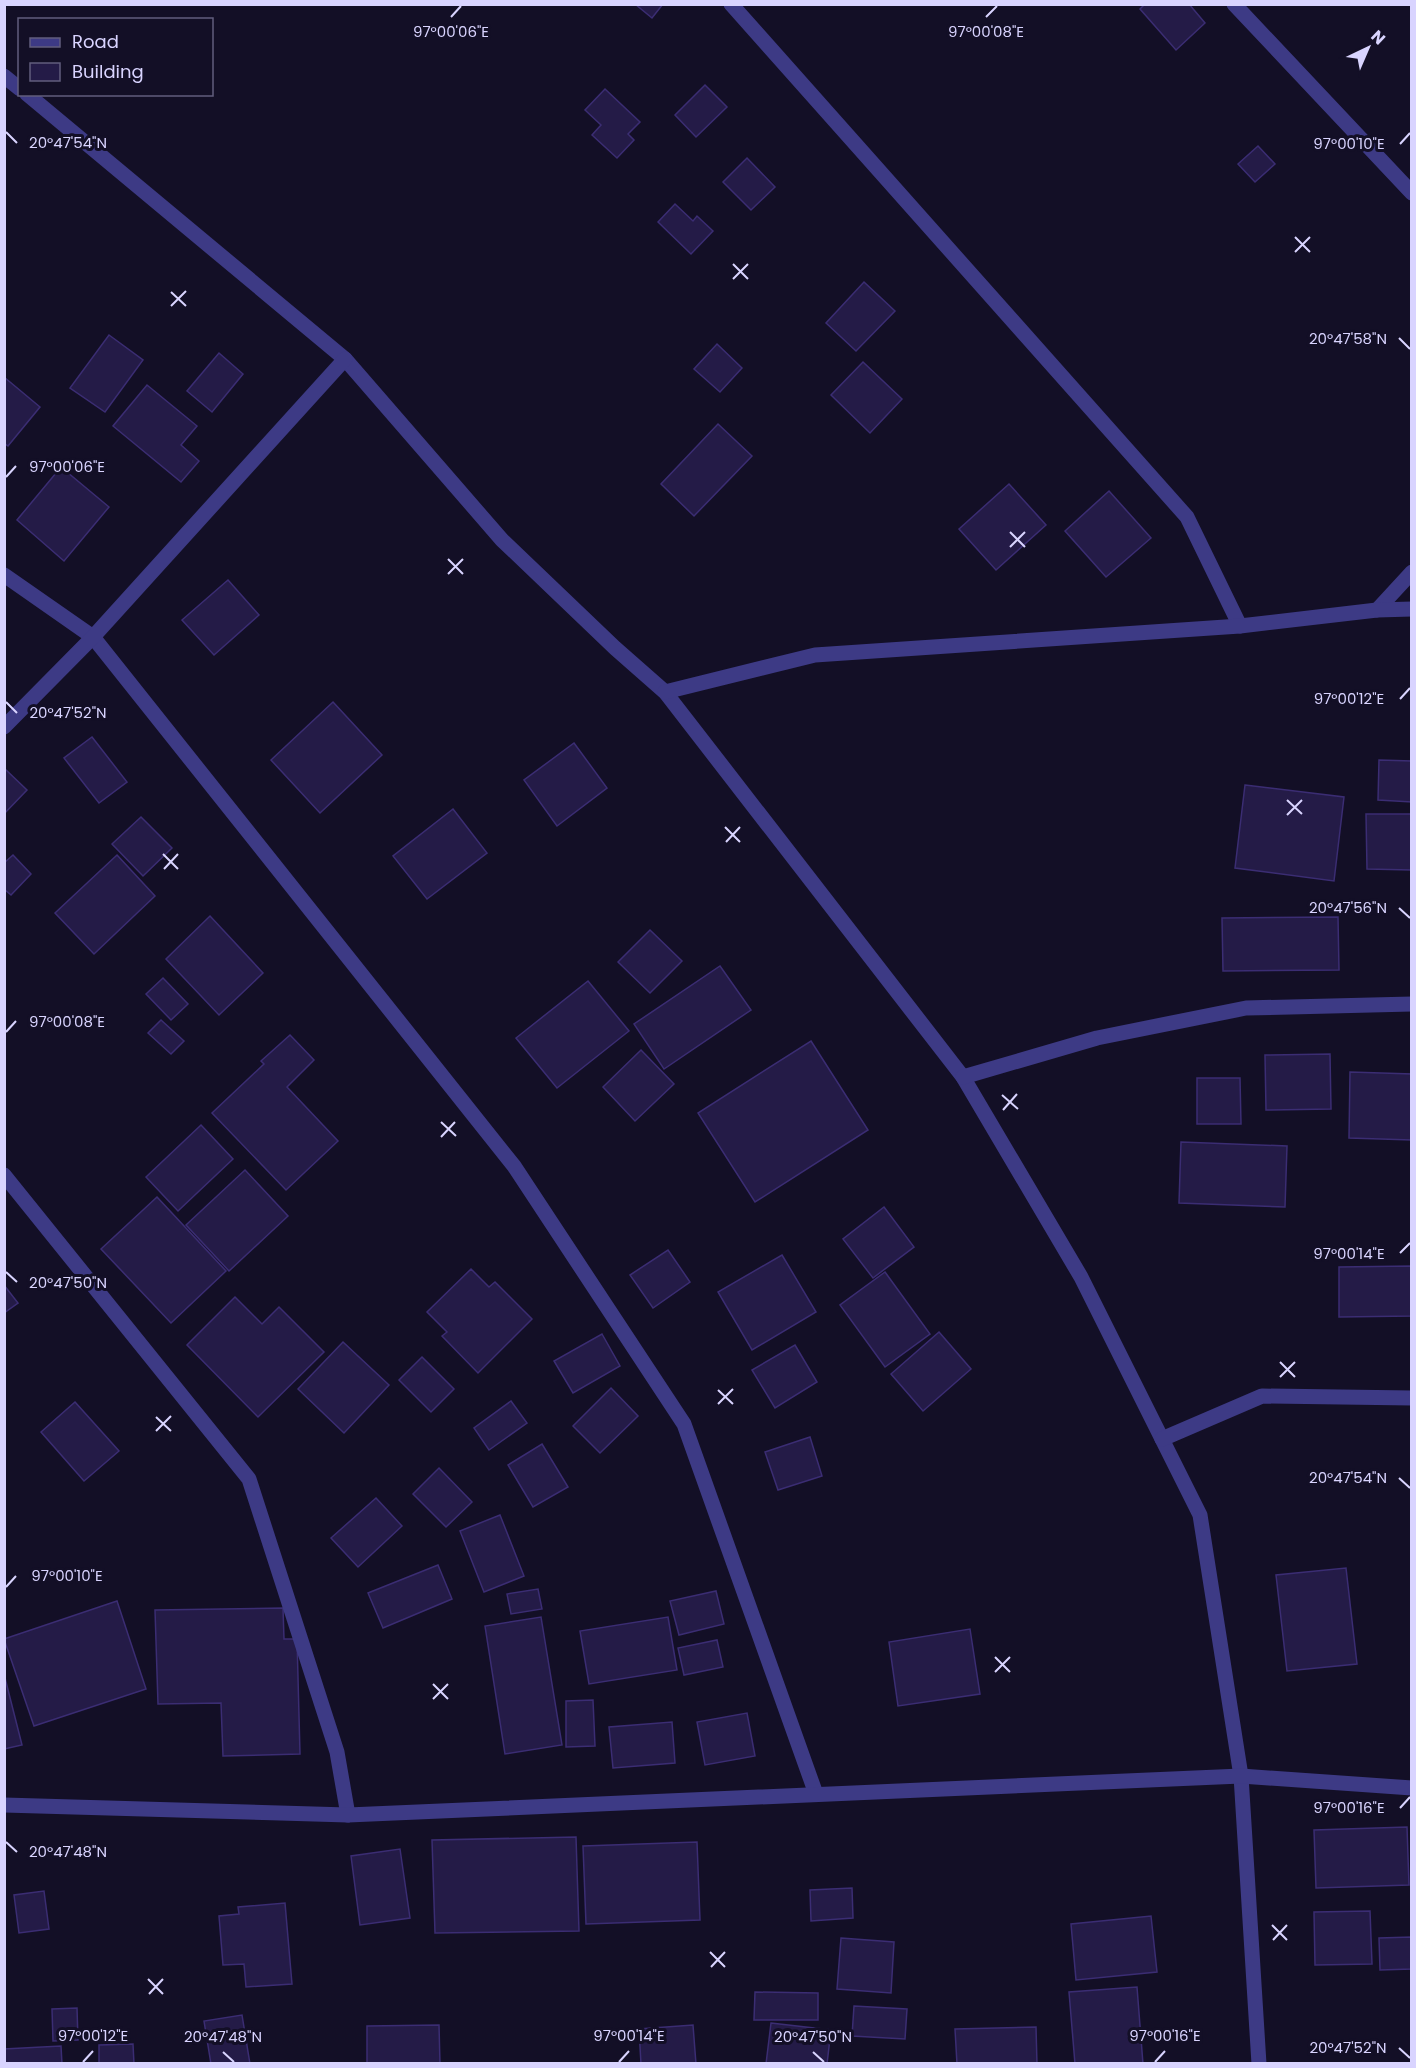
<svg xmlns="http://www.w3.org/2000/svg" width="1416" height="2068" font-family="Poppins,sans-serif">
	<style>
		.building { fill: #241b47; stroke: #3b2d73; stroke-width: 1.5 }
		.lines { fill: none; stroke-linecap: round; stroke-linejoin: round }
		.minor { stroke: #3d3a85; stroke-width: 15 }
		.ticks { fill: none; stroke: #d9d4ff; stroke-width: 2 }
		.ticks-label { font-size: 15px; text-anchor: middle; fill: #d9d4ff; stroke: #130f26; stroke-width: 6; stroke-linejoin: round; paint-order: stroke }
	</style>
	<rect width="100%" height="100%" fill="#130f26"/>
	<!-- building -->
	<g class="building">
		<polygon points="635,4 663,4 652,18"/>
		<polygon points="1145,4 1189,4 1205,23 1176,50 1140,9"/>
		<polygon points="705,85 727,107 696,137 675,115"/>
		<polygon points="605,89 640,122 628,134 634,140 617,158 592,135 601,125 585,110"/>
		<polygon points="1258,146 1275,164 1255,182 1238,164"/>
		<polygon points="747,158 775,187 751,210 723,182"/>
		<polygon points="675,204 693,221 697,216 713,231 691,254 658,222"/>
		<polygon points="864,282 895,311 856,351 826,323"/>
		<polygon points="109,335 143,360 105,412 70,388"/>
		<polygon points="717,344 742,368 720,392 694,369"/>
		<polygon points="219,353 243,374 212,412 187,391"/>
		<polygon points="863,362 902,399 870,433 831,395"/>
		<polygon points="4,377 40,407 8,446 4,443"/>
		<polygon points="147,385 197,426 181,445 199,461 181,482 113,426"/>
		<polygon points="718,424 752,456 694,516 661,484"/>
		<polygon points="61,467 109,507 64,561 17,520"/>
		<polygon points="1009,484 1046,525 996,570 959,529"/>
		<polygon points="1109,491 1151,538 1106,577 1065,531"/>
		<polygon points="228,580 259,615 214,655 182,620"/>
		<polygon points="333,702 382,755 320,813 271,760"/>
		<polygon points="92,737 127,782 99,803 64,758"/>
		<polygon points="574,743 607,788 557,826 524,780"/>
		<polygon points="1379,760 1412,761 1412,802 1378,800"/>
		<polygon points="4,768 27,790 4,814"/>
		<polygon points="1245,785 1344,797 1334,881 1235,868"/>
		<polygon points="453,809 487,853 427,899 393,856"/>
		<polygon points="1366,814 1412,814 1412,870 1367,869"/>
		<polygon points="141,817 172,848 143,876 112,844"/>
		<polygon points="13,855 31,874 11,895 4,889 4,863"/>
		<polygon points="117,855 155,896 94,954 55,913"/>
		<polygon points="210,916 263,973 219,1015 166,959"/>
		<polygon points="1338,917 1339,970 1223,971 1222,918"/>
		<polygon points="650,930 682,961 650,993 618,962"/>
		<polygon points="720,966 751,1010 664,1069 634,1024"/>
		<polygon points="163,978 188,1004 171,1020 146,994"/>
		<polygon points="588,981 629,1031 557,1088 516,1038"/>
		<polygon points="161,1020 184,1041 171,1054 148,1033"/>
		<polygon points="290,1035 314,1060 287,1087 338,1141 286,1190 212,1113 264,1064 261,1061"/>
		<polygon points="811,1041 868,1130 755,1202 698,1113"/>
		<polygon points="641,1050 674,1084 635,1121 603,1087"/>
		<polygon points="1330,1054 1331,1109 1266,1110 1265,1055"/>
		<polygon points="1350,1072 1412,1074 1412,1140 1349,1138"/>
		<polygon points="1197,1078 1240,1078 1241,1124 1197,1124"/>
		<polygon points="201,1125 233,1159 178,1211 146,1177"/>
		<polygon points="1181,1142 1287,1146 1285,1207 1179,1203"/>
		<polygon points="245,1170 288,1216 229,1271 186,1225"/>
		<polygon points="157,1197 226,1271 171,1323 101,1249"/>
		<polygon points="884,1207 914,1247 873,1278 843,1239"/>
		<polygon points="668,1250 690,1282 653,1308 630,1275"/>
		<polygon points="782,1255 816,1312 752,1350 718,1292"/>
		<polygon points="1412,1266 1412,1316 1339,1317 1339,1267"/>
		<polygon points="471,1269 489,1287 495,1282 532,1319 478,1373 442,1336 447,1332 427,1312"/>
		<polygon points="885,1272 930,1334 885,1367 840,1305"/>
		<polygon points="4,1285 18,1303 4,1313"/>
		<polygon points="235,1297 262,1324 279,1307 324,1352 258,1417 187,1345"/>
		<polygon points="939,1332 971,1369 923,1411 891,1374"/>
		<polygon points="602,1334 620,1366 573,1393 554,1361"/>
		<polygon points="343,1342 389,1385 344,1433 298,1389"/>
		<polygon points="795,1345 817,1382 775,1408 752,1370"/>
		<polygon points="422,1357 454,1389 431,1412 399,1380"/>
		<polygon points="611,1388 638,1416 600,1453 573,1426"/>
		<polygon points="511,1401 527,1423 489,1450 474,1428"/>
		<polygon points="75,1402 119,1451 84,1481 41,1432"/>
		<polygon points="810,1437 822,1476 778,1490 765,1452"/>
		<polygon points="542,1444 568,1487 533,1507 508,1465"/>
		<polygon points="439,1468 472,1502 446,1527 413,1494"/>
		<polygon points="376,1498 402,1526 358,1567 331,1538"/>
		<polygon points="500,1515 524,1576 484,1592 460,1531"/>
		<polygon points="438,1565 452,1599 383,1628 368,1593"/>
		<polygon points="1346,1568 1357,1664 1287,1671 1276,1575"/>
		<polygon points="538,1589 542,1609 511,1614 507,1594"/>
		<polygon points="716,1591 724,1624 679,1635 670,1601"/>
		<polygon points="117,1601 146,1689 34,1726 4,1639"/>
		<polygon points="283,1608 284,1639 297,1639 300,1754 223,1756 221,1703 158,1704 155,1610"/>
		<polygon points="541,1617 562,1745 505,1754 485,1626"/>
		<polygon points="668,1617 677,1670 589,1684 580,1631"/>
		<polygon points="970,1629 980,1694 898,1706 889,1642"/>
		<polygon points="717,1640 723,1667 684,1675 678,1648"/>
		<polygon points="4,1674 22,1745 4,1749"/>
		<polygon points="593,1700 595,1746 566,1747 566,1701"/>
		<polygon points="747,1713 755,1756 705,1765 697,1722"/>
		<polygon points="672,1722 675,1763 613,1768 609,1727"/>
		<polygon points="1407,1827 1409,1885 1316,1888 1314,1830"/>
		<polygon points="576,1837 579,1931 435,1933 432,1840"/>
		<polygon points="697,1842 700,1920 586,1924 583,1846"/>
		<polygon points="400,1849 410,1918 360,1925 351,1856"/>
		<polygon points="852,1888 853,1918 811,1921 810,1890"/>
		<polygon points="44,1891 49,1929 19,1933 14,1895"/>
		<polygon points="285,1903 292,1984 246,1987 244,1964 223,1965 219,1916 239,1914 238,1907"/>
		<polygon points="1370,1911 1372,1964 1315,1965 1314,1912"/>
		<polygon points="1151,1916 1157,1972 1076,1980 1071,1924"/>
		<polygon points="1412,1937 1412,1969 1380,1970 1379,1938"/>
		<polygon points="841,1938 894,1942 891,1993 837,1989"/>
		<polygon points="1137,1987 1143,2064 1075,2064 1069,1992"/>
		<polygon points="755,1992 818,1993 818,2020 754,2020"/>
		<polygon points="854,2006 907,2009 905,2039 852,2036"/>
		<polygon points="77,2008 78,2040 53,2041 52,2009"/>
		<polygon points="242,2015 250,2064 211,2064 204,2021"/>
		<polygon points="771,2023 831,2030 827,2064 766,2064"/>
		<polygon points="439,2025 440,2064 367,2064 367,2026"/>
		<polygon points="693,2025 696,2064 641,2064 639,2029"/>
		<polygon points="1036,2027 1037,2064 957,2064 955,2029"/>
		<polygon points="133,2044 134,2064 99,2064 99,2045"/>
		<polygon points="61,2046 62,2064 4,2064 4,2049"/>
	</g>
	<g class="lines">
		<!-- minor -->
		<g class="minor">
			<polyline points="731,4 1187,517 1240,626"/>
			<polyline points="1234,4 1412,193"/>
			<polyline points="4,76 20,89"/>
			<polyline points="27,94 345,359 502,540 615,648 665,692 963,1077 1081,1277 1200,1515 1241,1776 1259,2064"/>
			<polyline points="4,575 93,637 514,1166 684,1424 816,1794"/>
			<polyline points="1377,610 1412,572"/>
			<polyline points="665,692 815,655 1240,626 1377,610 1412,609"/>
			<polyline points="4,727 93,637 345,359"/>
			<polyline points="963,1077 1097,1038 1246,1008 1412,1004"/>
			<polyline points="4,1175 249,1479 337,1752 348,1815"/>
			<polyline points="1162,1439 1262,1396 1412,1398"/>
			<polyline points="4,1805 348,1815 1241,1776 1412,1788"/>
		</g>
	</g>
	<!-- ticks -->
	<path class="ticks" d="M451 17 461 6M986 17 997 6M6 132 17 143M1400 144 1410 133M1295 237 1310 252M1295 252 1310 237M733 264 748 279M733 279 748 264M171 292 186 306M171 306 186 291M1399 338 1410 349M6 477 16 466M1010 532 1025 547M1010 547 1025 532M448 559 463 574M448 574 463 559M1400 699 1410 688M6 702 17 713M1287 800 1302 814M1287 815 1302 800M725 827 740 842M726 842 740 827M163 854 178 869M164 869 178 854M1399 908 1410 918M6 1032 16 1021M1002 1095 1018 1109M1003 1110 1017 1094M441 1122 456 1136M441 1137 455 1122M1400 1253 1410 1243M6 1272 17 1282M1280 1362 1295 1377M1280 1377 1295 1362M718 1390 733 1404M718 1404 733 1389M156 1417 171 1431M156 1431 171 1416M1399 1478 1410 1488M6 1587 16 1576M995 1657 1010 1672M995 1672 1010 1657M433 1684 448 1699M433 1699 448 1684M1400 1808 1410 1797M6 1842 17 1852M1272 1925 1287 1940M1273 1940 1287 1925M710 1952 725 1967M711 1967 725 1952M148 1979 163 1994M149 1994 163 1979M1399 2048 1410 2058M223 2052 234 2062M813 2052 824 2062M83 2062 93 2051M619 2062 629 2051M1155 2062 1165 2051"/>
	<g class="ticks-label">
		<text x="451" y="37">97°00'06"E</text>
		<text x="986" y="37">97°00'08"E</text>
		<text x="68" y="148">20°47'54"N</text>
		<text x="1349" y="149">97°00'10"E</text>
		<text x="1348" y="344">20°47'58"N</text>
		<text x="67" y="472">97°00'06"E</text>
		<text x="1349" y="704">97°00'12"E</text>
		<text x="68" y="718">20°47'52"N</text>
		<text x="1348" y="913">20°47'56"N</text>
		<text x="67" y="1027">97°00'08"E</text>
		<text x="1349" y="1259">97°00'14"E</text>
		<text x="68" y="1288">20°47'50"N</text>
		<text x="1348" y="1483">20°47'54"N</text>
		<text x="67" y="1581">97°00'10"E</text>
		<text x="1349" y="1813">97°00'16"E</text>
		<text x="68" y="1857">20°47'48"N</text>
		<text x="93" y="2041">97°00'12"E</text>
		<text x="629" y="2041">97°00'14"E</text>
		<text x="1165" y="2041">97°00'16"E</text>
		<text x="223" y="2042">20°47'48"N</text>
		<text x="813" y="2042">20°47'50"N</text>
		<text x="1348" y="2053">20°47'52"N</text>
	</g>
	<!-- border -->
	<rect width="1416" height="2068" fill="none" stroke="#d9d4ff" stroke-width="12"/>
	<!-- legend -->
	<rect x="18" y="18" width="195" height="78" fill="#130f26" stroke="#625e7d" stroke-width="1.5"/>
	<rect x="30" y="38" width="30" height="9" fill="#3d3a85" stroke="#625e7d" stroke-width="1.5"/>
	<text x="72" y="48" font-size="18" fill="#d9d4ff">Road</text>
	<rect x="30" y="63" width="30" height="18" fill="#241b47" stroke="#625e7d" stroke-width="1.5"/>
	<text x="72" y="78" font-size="18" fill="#d9d4ff">Building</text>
	<!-- north arrow -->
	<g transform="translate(1368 48) rotate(44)" stroke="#130f26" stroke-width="4.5" paint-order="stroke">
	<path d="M0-4.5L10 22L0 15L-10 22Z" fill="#d9d4ff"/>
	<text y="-9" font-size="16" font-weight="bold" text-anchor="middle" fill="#d9d4ff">N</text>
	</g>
</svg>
